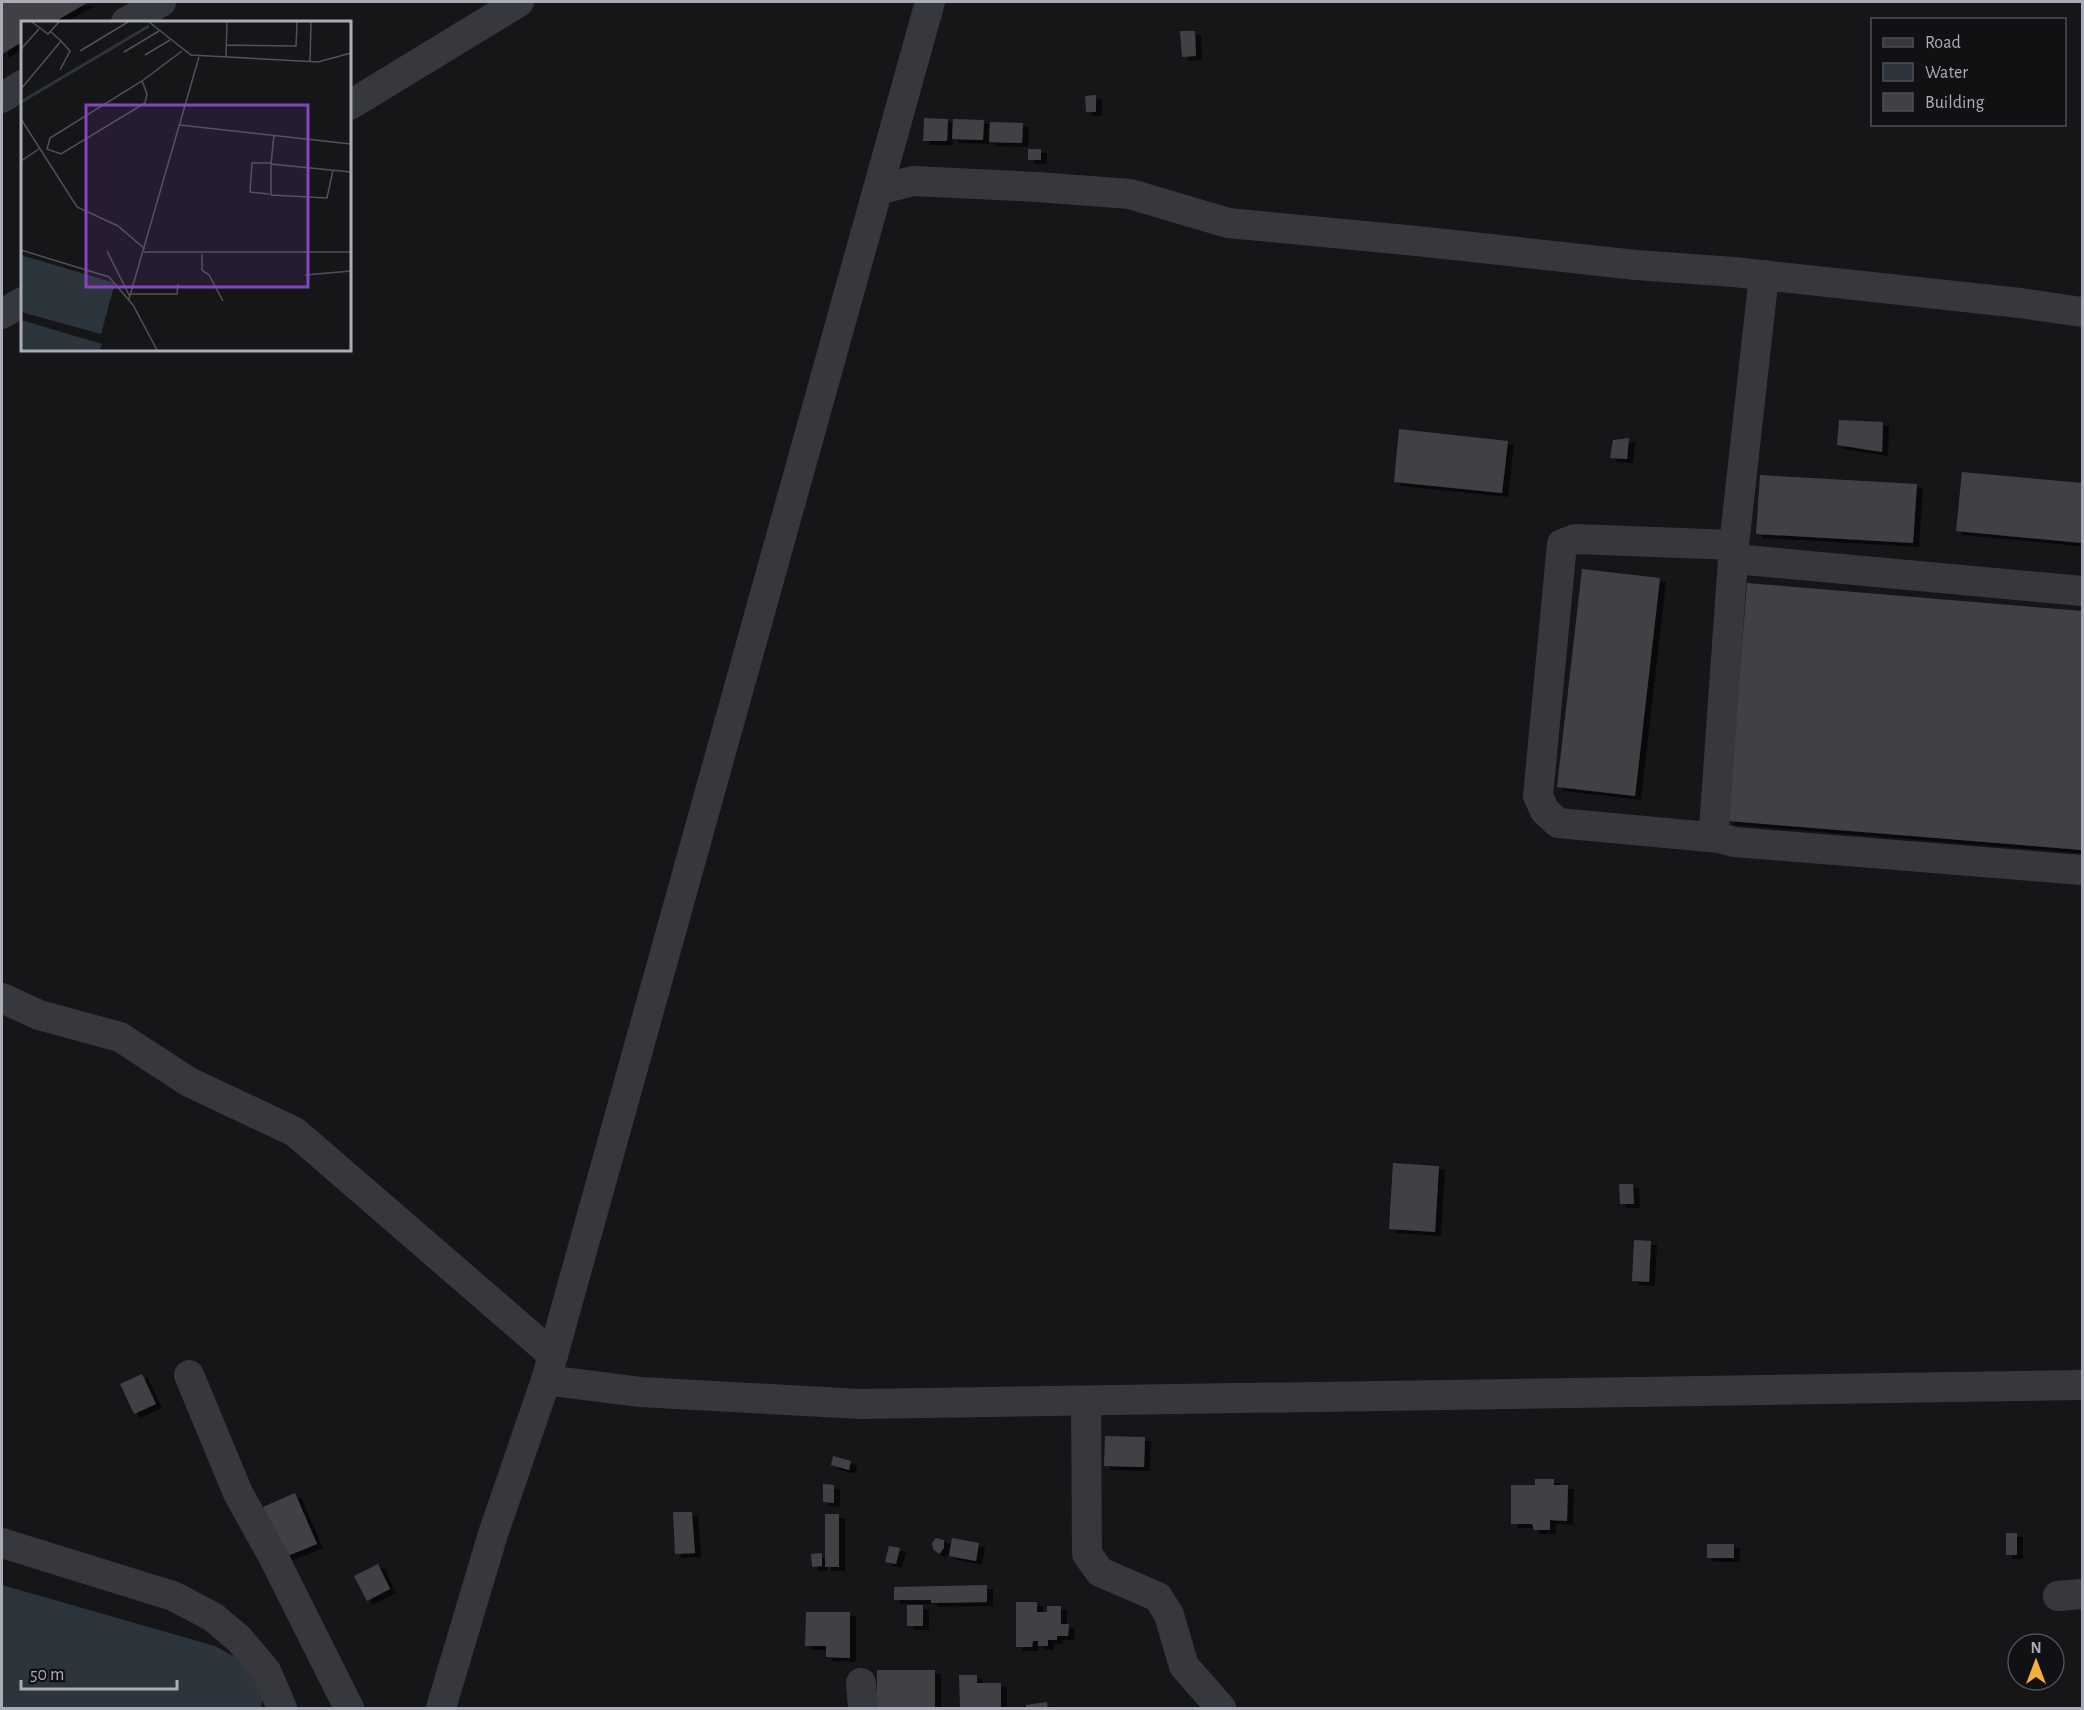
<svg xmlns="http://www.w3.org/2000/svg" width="2084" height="1710" font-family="'Alegreya Sans',sans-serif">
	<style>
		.water { fill: #2c353c }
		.building { fill: #404145; filter: url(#shadow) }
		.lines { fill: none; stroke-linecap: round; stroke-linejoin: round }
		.minor { stroke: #37383d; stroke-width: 30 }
		.inset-river { fill: none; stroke: #2c353c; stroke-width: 3 }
		.inset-road { fill: none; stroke: #505258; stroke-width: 1.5 }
		.view { fill: #8446be; fill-opacity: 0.15; stroke: #8446be; stroke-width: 3 }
		.inset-edge { fill: none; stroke: #a8adb8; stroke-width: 3 }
	</style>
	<defs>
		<filter id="shadow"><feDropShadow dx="6" dy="4" stdDeviation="0" flood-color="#0009"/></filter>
	</defs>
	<rect width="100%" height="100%" fill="#161618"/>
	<!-- water -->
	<polygon class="water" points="2,1585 215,1646 266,1674 261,1708 2,1708"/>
	<!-- building -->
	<g class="building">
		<polygon points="2,2 86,2 87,3 54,22 22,22 22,42 2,54"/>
		<polygon points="1180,31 1195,31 1196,56 1182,57"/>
		<polygon points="1096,95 1096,112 1086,112 1085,96"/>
		<polygon points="924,118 948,119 947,141 923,141"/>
		<polygon points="953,119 984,120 983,140 952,139"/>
		<polygon points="990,122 1023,123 1022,143 989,142"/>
		<rect x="1028" y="149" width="13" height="11"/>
		<polygon points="1839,420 1883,422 1882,452 1837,445"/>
		<polygon points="1399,429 1508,441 1502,493 1394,482"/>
		<polygon points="1629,438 1627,459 1610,458 1613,440"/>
		<polygon points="1962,472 2082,483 2082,543 1956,531"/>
		<polygon points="1760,475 1917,484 1913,543 1756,534"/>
		<polygon points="1582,569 1660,578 1635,796 1557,787"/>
		<polygon points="1747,583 2082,611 2082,850 1728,821"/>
		<polygon points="1393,1163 1439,1166 1435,1232 1389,1229"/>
		<polygon points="1619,1184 1633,1184 1634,1204 1620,1204"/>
		<polygon points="1634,1240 1651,1241 1649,1282 1632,1281"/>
		<polygon points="142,1374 156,1404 134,1414 120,1384"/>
		<polygon points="1105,1436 1145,1437 1144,1467 1104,1466"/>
		<polygon points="833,1456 851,1461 849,1470 831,1465"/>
		<polygon points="1535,1479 1554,1479 1554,1485 1568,1485 1567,1521 1550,1520 1550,1530 1534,1530 1532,1524 1511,1524 1511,1485 1535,1485"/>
		<polygon points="823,1484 834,1485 834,1503 823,1502"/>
		<polygon points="295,1493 317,1544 285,1557 263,1507"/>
		<polygon points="673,1512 692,1512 695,1553 675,1554"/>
		<rect x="825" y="1514" width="14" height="53"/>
		<rect x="2006" y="1533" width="11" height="22"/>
		<polygon points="936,1538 944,1540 944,1548 939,1554 933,1549 932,1543"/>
		<polygon points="952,1538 979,1543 976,1561 949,1556"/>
		<rect x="1707" y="1544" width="27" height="14"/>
		<polygon points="889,1546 900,1548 896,1564 885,1562"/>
		<polygon points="822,1553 822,1566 812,1567 811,1554"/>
		<polygon points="378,1564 390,1589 367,1601 354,1576"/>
		<polygon points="987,1585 987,1602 931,1603 931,1600 894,1600 894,1587"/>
		<polygon points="1016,1602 1037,1602 1037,1612 1047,1612 1047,1606 1061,1606 1061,1624 1069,1624 1068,1636 1057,1636 1057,1640 1048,1640 1048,1646 1038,1646 1038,1641 1033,1641 1032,1647 1016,1647"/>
		<rect x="907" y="1605" width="16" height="21"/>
		<polygon points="806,1612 850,1612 850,1658 826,1657 826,1646 805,1646"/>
		<rect x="877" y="1670" width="58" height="38"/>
		<polygon points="959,1675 977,1675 977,1683 1001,1683 1001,1708 960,1708"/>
		<polygon points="1047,1702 1048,1708 1026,1708 1026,1705"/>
	</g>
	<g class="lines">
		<!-- minor -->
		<g class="minor">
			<polyline points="126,22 161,2"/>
			<polyline points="2,98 22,85"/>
			<polyline points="350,105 519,2"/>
			<polyline points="878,190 913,181 1037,187 1130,194 1228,223 1417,241 1636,265 1734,272 2020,303 2082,312"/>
			<polyline points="1764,275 1734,545 1736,557 1746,560 2082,591"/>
			<polyline points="2,314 22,302"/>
			<polyline points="1720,838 1558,823 1545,811 1538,796 1562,544 1575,539 1734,545 1714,829 1720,838 1734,842 2082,870"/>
			<polyline points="2,998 39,1015 120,1037 189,1082 295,1132 553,1355"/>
			<polyline points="189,1375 238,1493 274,1558 349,1708"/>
			<polyline points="546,1380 640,1392 861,1404 2082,1385"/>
			<polyline points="1086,1401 1087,1554 1100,1572 1158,1597 1169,1615 1184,1666 1221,1708"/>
			<polyline points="2,1543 173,1596 213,1617 239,1639 266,1671 282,1708"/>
			<polyline points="2058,1596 2082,1594"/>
			<polyline points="861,1683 863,1708"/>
			<polyline points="441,1708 493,1534 546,1380 930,2"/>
		</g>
	</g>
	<!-- overview -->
	<g transform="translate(21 21)">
		<rect width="330" height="330" fill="#161618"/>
		<path d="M0 234 94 262 80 313 0 291ZM0 299 81 323 79 329H0Z" fill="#2c353c"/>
		<path class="inset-river" d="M0 81 128 5"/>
		<path class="inset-road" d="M11 1 27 13 38 1M128 1 170 34 297 41 330 32M205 24 275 25 276 1M0 28 18 8M59 30 107 1M103 31 138 10M124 34 149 19M205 36 206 1M289 41 290 1M39 49 49 30 40 20M121 60 126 73 124 82 40 133 26 128 29 117 121 60 161 30M0 68 40 20 30 11M0 98 56 186 97 205 124 228M159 104 330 123M253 114 250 143 330 151M0 140 18 128M248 173 229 171 231 142H250V174L306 177 312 149M0 229 88 256 112 284 136 329M86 230 109 276M123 231H330M181 233V249L188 254 202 280M284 254 330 250M110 273H156L157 263M108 278 178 36"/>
		<path class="view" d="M65 84H287V266H65Z"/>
		<rect width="330" height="330" class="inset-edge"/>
	</g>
	<!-- border -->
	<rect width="2084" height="1710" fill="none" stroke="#a8adb8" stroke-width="6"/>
	<!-- legend -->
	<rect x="1871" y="18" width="195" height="108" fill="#111113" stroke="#4d4f55" stroke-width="1.5"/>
	<rect x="1883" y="38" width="30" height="9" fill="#37383d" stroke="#4d4f55" stroke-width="1.5"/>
	<text x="1925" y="48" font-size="18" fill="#a8adb8">Road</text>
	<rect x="1883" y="63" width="30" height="18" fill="#2c353c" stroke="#4d4f55" stroke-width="1.5"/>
	<text x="1925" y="78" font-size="18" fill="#a8adb8">Water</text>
	<rect x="1883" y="93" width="30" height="18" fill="#404145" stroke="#4d4f55" stroke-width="1.5"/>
	<text x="1925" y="108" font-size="18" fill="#a8adb8">Building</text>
	<!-- north arrow -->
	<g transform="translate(2036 1662)"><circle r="28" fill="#111113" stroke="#4d4f55" stroke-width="1.5"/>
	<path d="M0-4.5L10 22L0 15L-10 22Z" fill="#f2b134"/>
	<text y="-9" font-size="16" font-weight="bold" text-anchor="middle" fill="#a8adb8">N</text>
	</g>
	<!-- scale -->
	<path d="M21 1680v9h156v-9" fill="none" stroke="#a8adb8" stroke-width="3"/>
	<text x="30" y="1680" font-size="18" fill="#a8adb8" stroke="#111113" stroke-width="4.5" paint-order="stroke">50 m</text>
</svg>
